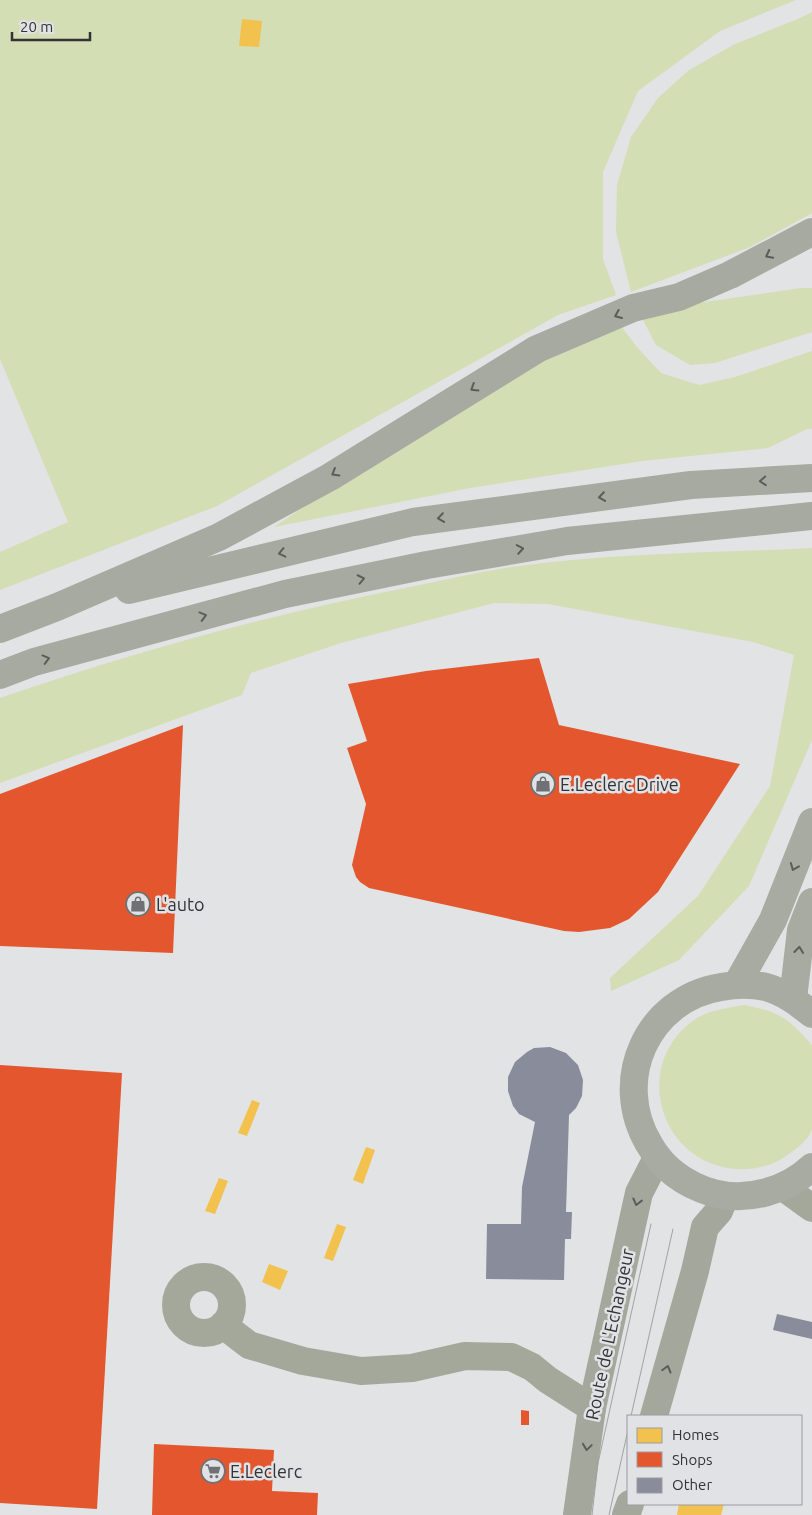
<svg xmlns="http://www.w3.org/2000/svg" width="812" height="1515" font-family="Ubuntu,sans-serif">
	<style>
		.green { fill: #d3deb5 }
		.homes { fill: #f2c14e }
		.shops { fill: #e4572e }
		.building { fill: #888c9b }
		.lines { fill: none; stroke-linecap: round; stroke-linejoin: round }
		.minor { stroke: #a4a89b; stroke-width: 28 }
		.tertiary { stroke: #a4a89b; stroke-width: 28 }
		.secondary { stroke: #a4a79c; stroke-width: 28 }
		.primary { stroke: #a8aba2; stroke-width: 28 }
		.trunk { stroke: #a6aaa0; stroke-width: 28 }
		.tram { stroke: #a1a39e; stroke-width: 1 }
		.oneway { stroke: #5b5d5a }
		.oneway2 { stroke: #5c5d5b }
		.oneway3 { stroke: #5b5c59 }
		.labels { text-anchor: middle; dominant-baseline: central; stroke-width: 5; stroke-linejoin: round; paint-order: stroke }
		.poi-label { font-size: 18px; fill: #333335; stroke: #e0e2e6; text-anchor: start }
		.street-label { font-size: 18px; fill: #333335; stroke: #e0e2e6 }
	</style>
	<rect width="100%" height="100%" fill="#e1e3e5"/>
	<!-- green -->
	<g class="green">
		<polygon points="0,0 796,0 720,31 638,91 603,172 603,259 616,295 558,315 217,506 0,590 0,552 68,522 0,359"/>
		<polygon points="812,12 812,213 750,247 631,292 616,232 617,185 631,137 658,98 689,70 735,44 800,18"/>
		<polygon points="801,288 812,288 812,332 715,363 690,365 656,345 643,320 698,303"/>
		<polygon points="620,325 637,347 661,373 699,385 735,377 812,351 812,429 807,429 768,448 642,461 470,488 274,527 358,470 504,379"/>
		<path d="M812 548V740L749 886 679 960 611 991 610 978 698 896 770 786 794 655 753 642 548 604 494 603 341 643 251 673 242 695 0 783V698C134 652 271 614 410 587 444 580 478 572 512 567 611 553 713 553 812 548Z"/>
		<path d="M744 1005C780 1012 788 1018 812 1045 812 1066 812 1086 812 1106 812 1113 812 1123 812 1129 809 1141 792 1152 783 1158 769 1167 752 1170 736 1169 659 1163 631 1065 694 1020 709 1010 727 1008 744 1005Z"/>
	</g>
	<!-- homes -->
	<g class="homes">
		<polygon points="242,19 262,21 259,47 239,46"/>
		<polygon points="252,1100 260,1103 247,1136 238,1133"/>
		<polygon points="366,1147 375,1150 363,1184 353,1180"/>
		<polygon points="219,1178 228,1181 215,1214 205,1211"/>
		<polygon points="337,1224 346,1227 333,1261 324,1258"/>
		<polygon points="269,1264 288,1271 280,1290 262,1282"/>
		<polygon points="679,1504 724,1504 721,1515 677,1515"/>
	</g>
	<!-- shops -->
	<g class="shops">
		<polygon points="539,658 559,725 740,764 658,892 629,919 610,928 579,932 564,931 369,888 360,882 356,877 352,865 366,804 347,748 367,741 348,684 426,671"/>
		<polygon points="183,725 173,953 0,946 0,794"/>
		<polygon points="0,1065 122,1073 97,1509 0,1503"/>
		<polygon points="521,1410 529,1411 529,1425 521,1425"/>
		<polygon points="154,1444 274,1450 272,1491 318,1493 317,1515 152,1515"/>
	</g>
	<!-- building -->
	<g class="building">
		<polygon points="550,1047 566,1053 578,1065 583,1080 582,1096 576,1108 569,1115 566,1212 572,1212 571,1239 565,1239 564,1280 486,1279 487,1224 521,1224 522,1187 535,1122 519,1114 513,1106 508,1091 508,1077 515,1062 527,1052 534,1048"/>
		<polygon points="777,1314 812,1322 812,1339 773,1330"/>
	</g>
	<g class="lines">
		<!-- minor -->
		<g class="minor">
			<circle cx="204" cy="1305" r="28"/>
			<polyline points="223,1325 249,1345 303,1361 361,1371 412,1368 465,1356 511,1357 532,1367 548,1380 592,1408"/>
		</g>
		<!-- tertiary -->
		<polyline class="tertiary" points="783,1187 812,1208"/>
		<!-- secondary -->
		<g class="secondary">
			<polyline points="654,1416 695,1271 705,1227 719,1211 725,1196"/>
			<polyline points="577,1515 592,1408 635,1211 639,1193 657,1158"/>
			<polyline points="626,1515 630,1504"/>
		</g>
		<!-- primary -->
		<g class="primary">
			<polyline points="737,984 773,920 812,822"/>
			<polyline points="793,999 801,930 812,902"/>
			<path d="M812 1014C798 1003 784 992 766 987 752 984 736 984 721 987 647 999 611 1080 649 1144 663 1169 686 1185 713 1193 748 1202 786 1191 812 1167"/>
		</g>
		<!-- trunk -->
		<g class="trunk">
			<polyline points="129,590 413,522 691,485 812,478"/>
			<polyline points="0,629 57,607 219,537 330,477 537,349 633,308 679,297 730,275 812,232"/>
			<polyline points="0,675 34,662 285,594 427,565 567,541 812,516"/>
		</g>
		<!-- tram -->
		<g class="tram">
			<polyline points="631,1416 673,1229"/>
			<polyline points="592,1515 598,1463 651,1224"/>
			<polyline points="609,1515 628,1430"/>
		</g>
	</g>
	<!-- one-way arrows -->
	<defs><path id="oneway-chevron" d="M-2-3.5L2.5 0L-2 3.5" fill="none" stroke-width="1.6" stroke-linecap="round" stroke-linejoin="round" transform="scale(1.25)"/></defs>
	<g class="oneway">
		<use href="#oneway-chevron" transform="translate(769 255) rotate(153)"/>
		<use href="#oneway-chevron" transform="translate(618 315) rotate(157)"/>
		<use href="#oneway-chevron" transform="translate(474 388) rotate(148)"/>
		<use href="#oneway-chevron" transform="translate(335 473) rotate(149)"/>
		<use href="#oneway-chevron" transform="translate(763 481) rotate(176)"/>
		<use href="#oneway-chevron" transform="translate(602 497) rotate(172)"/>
		<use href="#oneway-chevron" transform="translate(441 518) rotate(172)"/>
		<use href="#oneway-chevron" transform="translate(520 549) rotate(-10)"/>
		<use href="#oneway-chevron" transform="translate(282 553) rotate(167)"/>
		<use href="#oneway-chevron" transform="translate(361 579) rotate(-12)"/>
		<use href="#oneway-chevron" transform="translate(203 616) rotate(-15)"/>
		<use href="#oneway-chevron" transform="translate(46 659) rotate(-15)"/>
	</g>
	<g class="oneway2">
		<use href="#oneway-chevron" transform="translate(794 867) rotate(112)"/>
		<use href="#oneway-chevron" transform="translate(799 950) rotate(-84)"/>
	</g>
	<g class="oneway3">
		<use href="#oneway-chevron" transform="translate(637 1202) rotate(104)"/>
		<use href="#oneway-chevron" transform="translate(667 1369) rotate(-74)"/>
		<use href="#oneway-chevron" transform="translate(587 1447) rotate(98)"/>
	</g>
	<!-- icons -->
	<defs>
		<g id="shop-ring" transform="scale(1.25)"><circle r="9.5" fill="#e0e2e6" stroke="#707173" stroke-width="1.5"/><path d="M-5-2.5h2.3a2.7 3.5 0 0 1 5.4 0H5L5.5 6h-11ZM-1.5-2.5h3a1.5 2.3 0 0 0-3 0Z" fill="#707173"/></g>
		<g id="supermarket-ring" transform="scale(1.25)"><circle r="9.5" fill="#e0e2e6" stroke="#707173" stroke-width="1.5"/><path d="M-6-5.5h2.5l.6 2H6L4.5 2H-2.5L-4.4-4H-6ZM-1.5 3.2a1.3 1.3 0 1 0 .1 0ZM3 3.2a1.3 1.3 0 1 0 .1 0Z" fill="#707173"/></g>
	</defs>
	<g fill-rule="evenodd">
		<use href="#shop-ring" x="543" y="784"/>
		<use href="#shop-ring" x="138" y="904"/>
		<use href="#supermarket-ring" x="213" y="1471"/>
	</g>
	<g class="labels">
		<!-- poi labels -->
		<g class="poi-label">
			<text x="560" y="784">E.Leclerc Drive</text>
			<text x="156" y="904">L'auto</text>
			<text x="230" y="1471">E.Leclerc</text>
		</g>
		<!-- street labels -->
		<g class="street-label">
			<text transform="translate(609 1334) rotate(-78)">Route de L'Echangeur</text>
		</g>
	</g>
	<!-- legend -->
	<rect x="627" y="1415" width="175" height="90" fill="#e0e2e6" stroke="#9b9c9f"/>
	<rect x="637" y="1428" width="25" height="15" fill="#f2c14e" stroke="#9b9c9f"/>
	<text x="672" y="1440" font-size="15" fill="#333335">Homes</text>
	<rect x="637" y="1452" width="25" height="15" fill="#e4572e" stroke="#9b9c9f"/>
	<text x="672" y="1465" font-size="15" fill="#333335">Shops</text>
	<rect x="637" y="1478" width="25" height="15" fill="#888c9b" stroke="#9b9c9f"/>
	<text x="672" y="1490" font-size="15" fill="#333335">Other</text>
	<!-- scale -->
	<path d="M12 32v8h78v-8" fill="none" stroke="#333335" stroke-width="2.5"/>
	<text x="20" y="32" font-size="15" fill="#333335" stroke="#e0e2e6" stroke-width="4" paint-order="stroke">20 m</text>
</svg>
